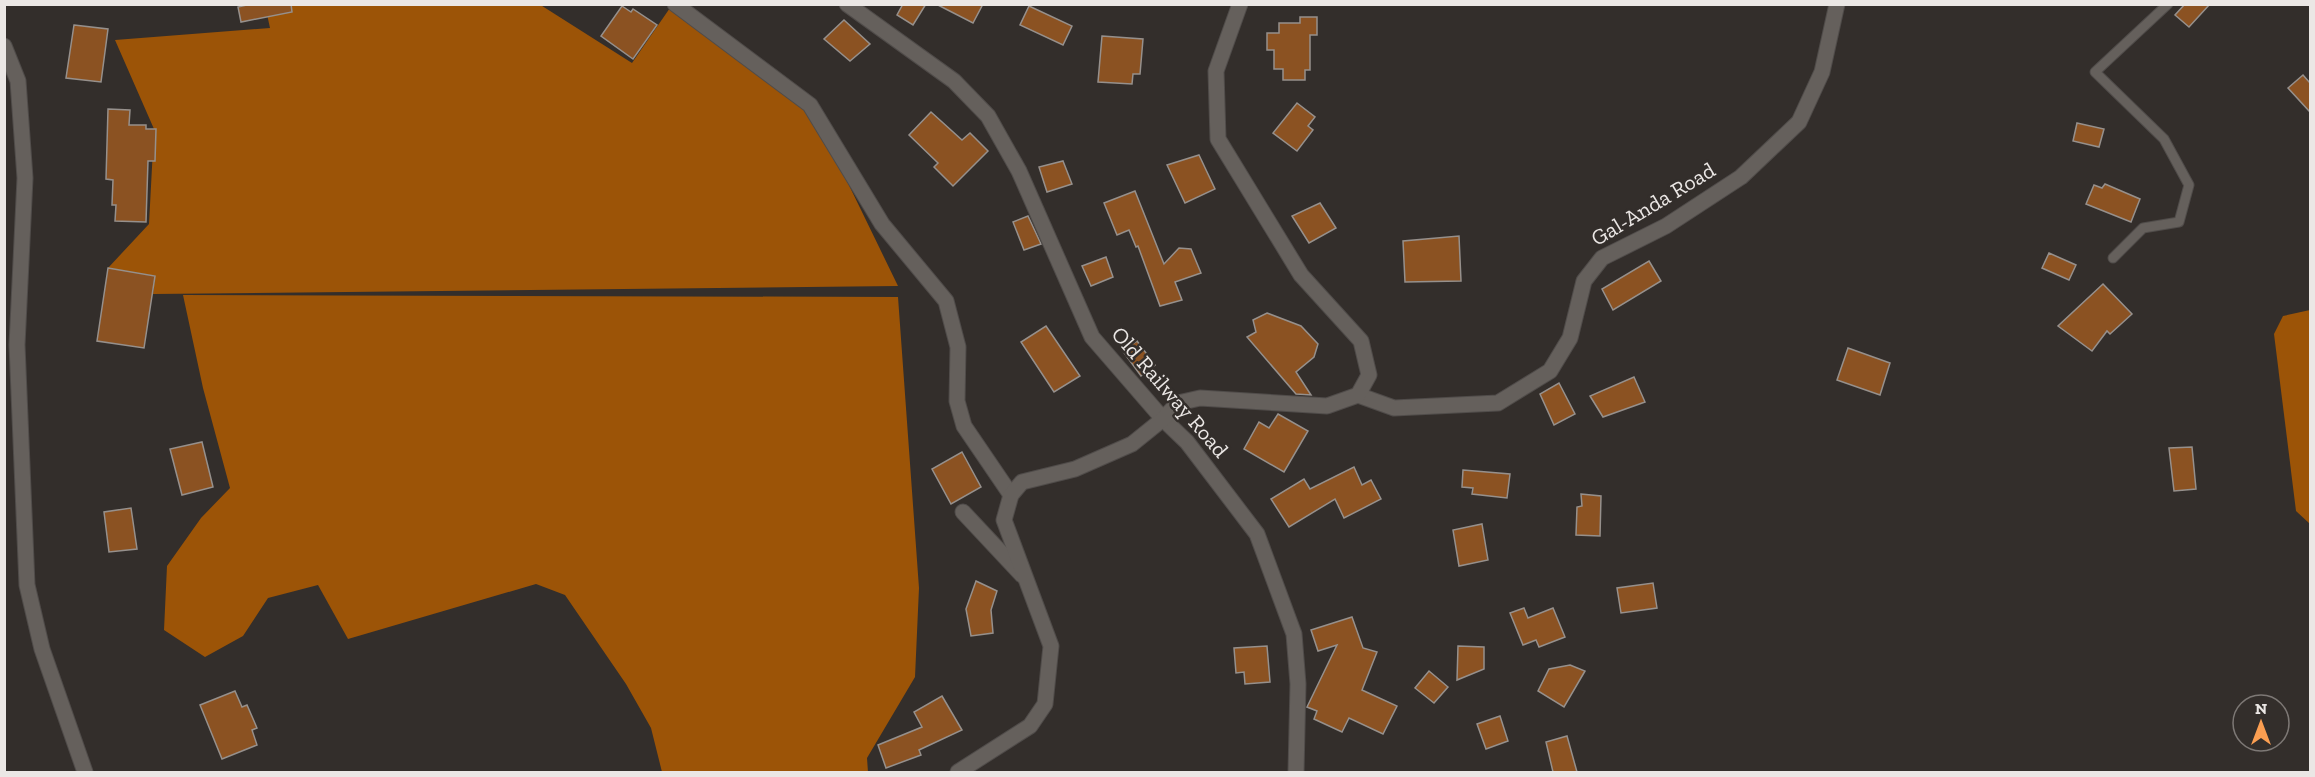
<svg xmlns="http://www.w3.org/2000/svg" width="2315" height="777" font-family="'Zilla Slab',serif">
	<style>
		.forest { fill: #9c5407 }
		.building { fill: #8b5222; stroke: #96908c; stroke-width: 1.5 }
		.lines { fill: none; stroke-linecap: round; stroke-linejoin: round }
		.service-casing { stroke: #504c4a; stroke-width: 11 }
		.minor-casing { stroke: #504c4a; stroke-width: 17 }
		.tertiary-casing { stroke: #504c4a; stroke-width: 17 }
		.service { stroke: #65605c; stroke-width: 9 }
		.minor { stroke: #65605c; stroke-width: 15 }
		.tertiary { stroke: #65605c; stroke-width: 15 }
		.labels { text-anchor: middle; dominant-baseline: central; stroke-width: 5; stroke-linejoin: round; paint-order: stroke }
		.street-label { font-size: 22px; fill: #ebe7e5; stroke: #332e2b }
	</style>
	<rect width="100%" height="100%" fill="#332e2b"/>
	<!-- forest -->
	<g class="forest">
		<polygon points="539,4 632,63 672,5 810,105 898,286 153,294 155,276 108,268 149,224 154,129 115,40 270,28 265,5"/>
		<polygon points="183,295 898,297 919,588 915,677 867,758 868,772 662,772 651,728 626,684 565,595 536,584 348,639 318,585 268,598 243,636 205,657 164,630 167,566 201,518 230,488 203,388"/>
		<polygon points="2310,310 2310,524 2296,511 2274,334 2283,316"/>
	</g>
	<!-- building -->
	<g class="building">
		<polygon points="251,4 291,4 292,12 241,22 238,7"/>
		<polygon points="903,4 926,4 913,25 897,15"/>
		<polygon points="936,4 983,4 973,23"/>
		<polygon points="2185,4 2210,4 2189,27 2175,15"/>
		<polygon points="622,6 631,12 633,9 657,25 633,59 601,36"/>
		<polygon points="1029,6 1072,26 1063,45 1020,25"/>
		<polygon points="1300,17 1317,17 1317,35 1310,35 1310,70 1305,70 1305,80 1283,80 1283,69 1274,69 1274,50 1267,50 1267,33 1279,33 1279,23 1300,23"/>
		<polygon points="844,20 870,44 850,61 824,39"/>
		<polygon points="74,25 108,29 101,82 66,78"/>
		<polygon points="1102,36 1143,39 1140,74 1133,74 1132,84 1098,82"/>
		<polygon points="2303,75 2310,83 2310,112 2288,88"/>
		<polygon points="1297,103 1315,117 1308,126 1313,130 1297,151 1273,133"/>
		<polygon points="108,109 130,110 129,125 146,125 146,129 156,129 155,161 148,161 146,222 115,221 116,205 112,205 113,180 106,179"/>
		<polygon points="931,112 962,140 970,133 988,151 953,186 934,167 938,163 909,135"/>
		<polygon points="2077,123 2104,129 2099,147 2073,141"/>
		<polygon points="1199,155 1215,189 1185,203 1167,165"/>
		<polygon points="1063,161 1072,184 1047,192 1039,167"/>
		<polygon points="2105,184 2140,199 2131,222 2086,204 2094,185 2102,188"/>
		<polygon points="1135,191 1164,264 1179,248 1191,249 1201,273 1175,282 1182,300 1160,306 1138,246 1136,247 1129,230 1117,235 1104,203"/>
		<polygon points="1320,203 1336,228 1309,243 1292,216"/>
		<polygon points="1028,216 1041,244 1024,250 1013,222"/>
		<polygon points="1459,236 1461,281 1405,282 1403,241"/>
		<polygon points="2049,253 2076,265 2069,280 2042,268"/>
		<polygon points="1106,257 1113,277 1091,286 1082,266"/>
		<polygon points="1649,261 1661,281 1613,310 1602,289"/>
		<polygon points="108,268 155,276 144,348 97,341"/>
		<polygon points="2103,284 2132,314 2110,334 2107,331 2092,351 2058,326"/>
		<polygon points="1267,313 1301,326 1318,344 1314,357 1296,372 1311,395 1296,394 1247,337 1256,332 1253,320"/>
		<polygon points="1046,326 1080,376 1054,392 1021,342"/>
		<polygon points="1137,341 1155,365 1141,376 1122,350"/>
		<polygon points="1848,348 1890,363 1880,395 1837,380"/>
		<polygon points="1634,377 1645,402 1603,417 1590,396"/>
		<polygon points="1559,383 1575,414 1554,425 1540,394"/>
		<polygon points="1278,414 1308,431 1284,472 1244,449 1259,422 1269,428"/>
		<polygon points="202,442 213,487 182,495 170,449"/>
		<polygon points="2192,447 2196,489 2174,491 2169,448"/>
		<polygon points="962,452 981,487 951,504 932,469"/>
		<polygon points="1354,467 1362,485 1371,480 1381,499 1344,518 1335,499 1289,527 1271,499 1304,479 1310,489"/>
		<polygon points="1463,470 1510,474 1507,498 1472,494 1473,488 1462,487"/>
		<polygon points="1581,494 1601,496 1600,536 1576,535 1577,507 1582,506"/>
		<polygon points="131,508 137,549 109,552 104,512"/>
		<polygon points="1482,524 1488,560 1459,566 1453,530"/>
		<polygon points="976,581 997,591 991,610 993,633 971,636 966,609"/>
		<polygon points="1653,583 1657,608 1621,613 1617,588"/>
		<polygon points="1524,608 1528,618 1553,608 1565,637 1539,647 1536,640 1523,645 1510,613"/>
		<polygon points="1352,617 1363,648 1377,652 1362,690 1397,706 1383,734 1349,718 1342,732 1314,719 1317,711 1307,707 1337,645 1318,651 1311,630"/>
		<polygon points="1267,646 1270,682 1245,684 1244,672 1236,673 1234,648"/>
		<polygon points="1458,646 1484,647 1484,669 1457,680"/>
		<polygon points="1570,665 1585,671 1564,707 1538,691 1549,669"/>
		<polygon points="1429,671 1448,687 1434,703 1415,688"/>
		<polygon points="235,691 242,707 247,705 257,728 252,730 257,745 222,759 200,705"/>
		<polygon points="942,696 962,730 919,750 921,755 886,768 878,745 922,727 914,712"/>
		<polygon points="1500,716 1508,741 1486,749 1477,724"/>
		<polygon points="1567,736 1577,772 1553,772 1546,742"/>
	</g>
	<g class="lines">
		<!-- service casing -->
		<g class="service-casing">
			<polyline id="service" points="2113,258 2143,228 2179,222 2189,185 2164,139 2095,72 2168,4"/>
		</g>
		<!-- minor casing -->
		<g class="minor-casing">
			<g id="minor">
				<polyline points="675,4 810,105 882,224 946,301 958,347 957,401 964,426 1011,495"/>
				<polyline points="847,4 954,81 988,116 1019,171 1092,337 1163,419 1187,442 1257,534 1294,634 1298,684 1296,772"/>
				<polyline points="1358,395 1394,408 1498,403 1550,371 1570,338 1584,281 1602,258 1666,226 1741,177 1799,122 1822,72 1837,4"/>
				<polyline points="963,512 1022,575"/>
				<polyline points="958,772 1030,726 1045,704 1051,646 1004,520 1011,495 1022,482 1075,469 1132,444 1163,419 1178,403 1200,398 1327,406 1358,395 1369,375 1361,341 1301,275 1218,139 1216,71 1240,4"/>
			</g>
		</g>
		<!-- tertiary casing -->
		<g class="tertiary-casing">
			<polyline id="tertiary" points="4,46 18,81 25,178 17,345 27,585 42,649 85,772"/>
		</g>
		<!-- service -->
		<use href="#service" class="service"/>
		<!-- minor -->
		<use href="#minor" class="minor"/>
		<!-- tertiary -->
		<use href="#tertiary" class="tertiary"/>
	</g>
	<g class="labels">
		<!-- street labels -->
		<g class="street-label">
			<text transform="translate(1653 204) rotate(-31)">Gal-Anda Road</text>
			<text transform="translate(1170 392) rotate(49)">Old Railway Road</text>
		</g>
	</g>
	<!-- border -->
	<rect width="2315" height="777" fill="none" stroke="#ebe7e5" stroke-width="12"/>
	<!-- north arrow -->
	<g transform="translate(2261 723)"><circle r="28" fill="#332e2b" stroke="#7d7875" stroke-width="1.5"/>
	<path d="M0-4.5L10 22L0 15L-10 22Z" fill="#fb9e51"/>
	<text y="-9" font-size="16" font-weight="bold" text-anchor="middle" fill="#ebe7e5">N</text>
	</g>
</svg>
